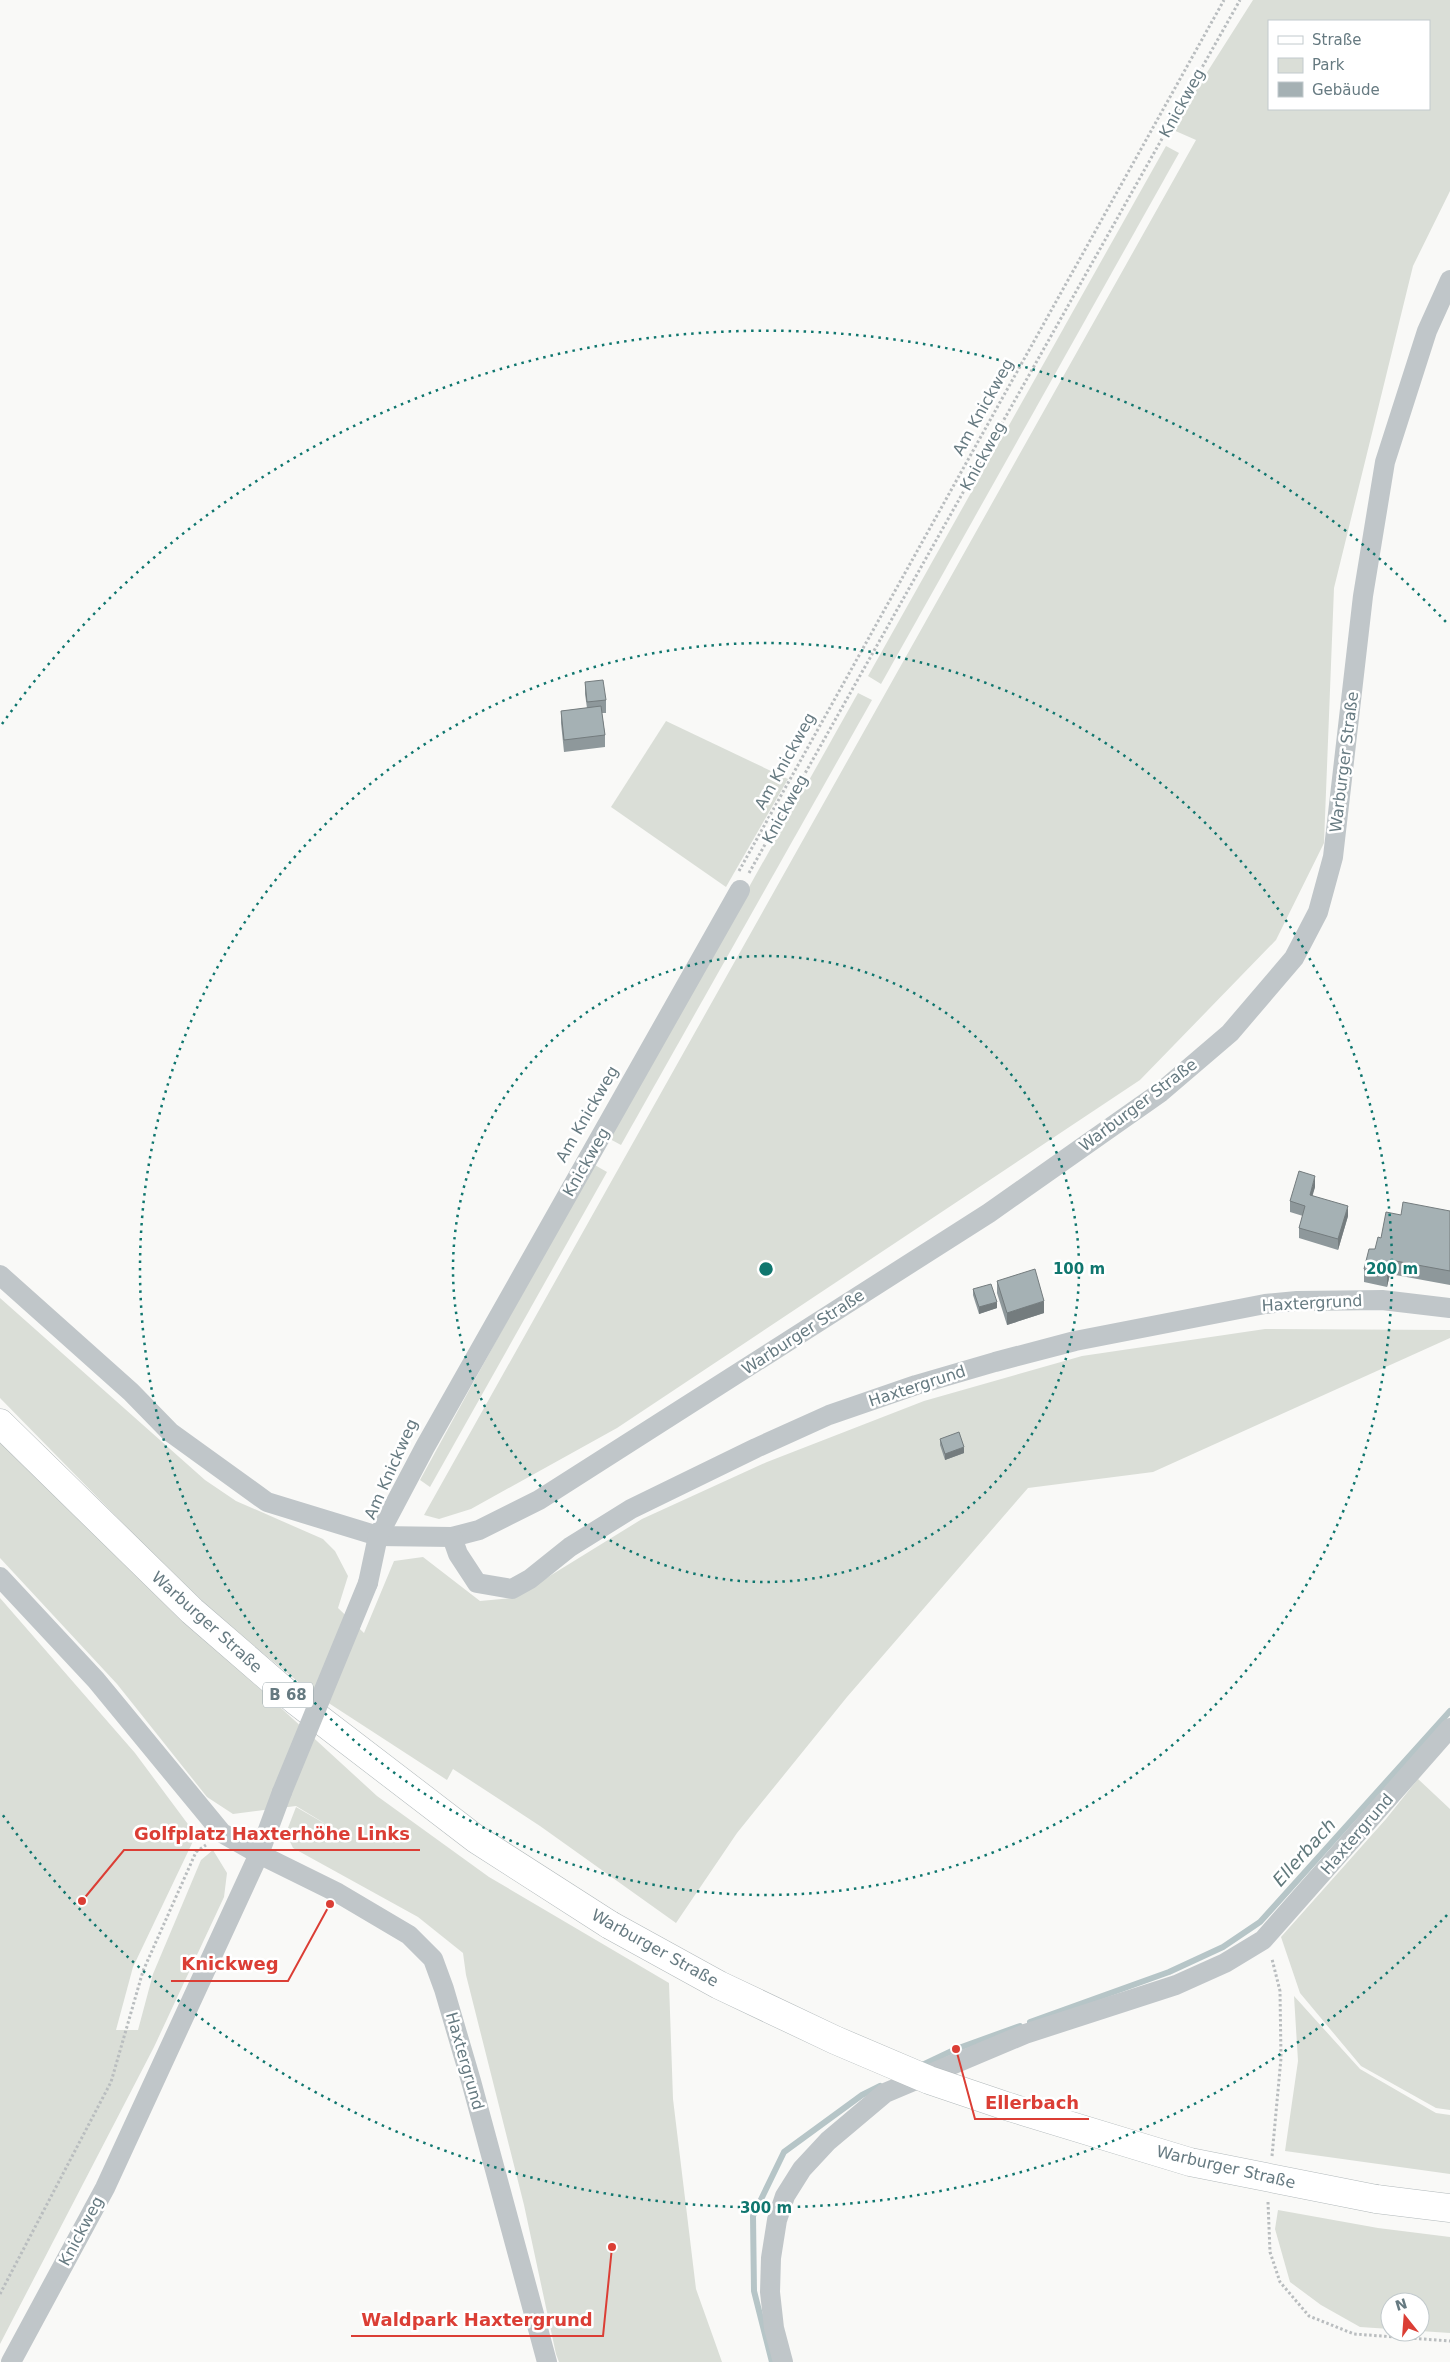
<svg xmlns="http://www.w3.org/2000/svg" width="1450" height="2362" font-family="'DejaVu Sans',sans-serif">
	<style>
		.green { fill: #daded7; fill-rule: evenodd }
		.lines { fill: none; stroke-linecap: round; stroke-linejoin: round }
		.stream { stroke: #b6c5c7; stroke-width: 6 }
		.primary-casing { stroke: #b2b9bb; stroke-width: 29 }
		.path { stroke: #b9bdbf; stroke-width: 3; stroke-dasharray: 2.5 2.5; stroke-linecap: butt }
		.minor { stroke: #c0c6c9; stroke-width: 20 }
		.primary { stroke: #fff; stroke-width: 28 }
		.primary-bridge-casing { stroke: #b2b9bb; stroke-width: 29; stroke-linecap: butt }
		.minor-bridge { stroke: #c0c6c9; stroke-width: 20 }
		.primary-bridge { stroke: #fff; stroke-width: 28 }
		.wall { fill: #8e989b }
		.shaded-wall { fill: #747c7e }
		.building { fill: #a5b1b4; stroke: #747c7e }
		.ring { fill: none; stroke: #0f766e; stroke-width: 2.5; stroke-dasharray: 2.5 5 }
		.labels { text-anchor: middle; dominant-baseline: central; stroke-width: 5; stroke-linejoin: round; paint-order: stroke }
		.shield { fill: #fff; stroke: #94a2a7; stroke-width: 1 }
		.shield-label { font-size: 15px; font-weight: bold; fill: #667a81 }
		.street-label { font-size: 16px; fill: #667a81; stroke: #fff }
		.water-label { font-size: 18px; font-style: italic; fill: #60787b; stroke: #fff }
		.centre { fill: #0f766e; stroke: #fff; stroke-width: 2.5 }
		.ring-label { font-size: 15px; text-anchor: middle; font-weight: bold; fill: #0f766e; stroke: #fff; stroke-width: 5; stroke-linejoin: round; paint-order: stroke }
		.leader { fill: none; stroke: #db3e35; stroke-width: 2 }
		.callout-dot { fill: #db3e35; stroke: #fff; stroke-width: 2 }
		.callout-label { font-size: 18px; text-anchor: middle; font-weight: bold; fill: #db3e35; stroke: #fff; stroke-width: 5; stroke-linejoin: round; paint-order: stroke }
	</style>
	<rect width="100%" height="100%" fill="#f9f9f7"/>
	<!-- green -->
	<g class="green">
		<path d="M1253 0H1450V191L1413 266 1334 588 1324 843 1276 940 1140 1080 617 1428 471 1509 439 1519 424 1515 1196 140 1171 129ZM1269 21H1429V109H1269Z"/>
		<polygon points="1166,146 1179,153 881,684 868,676"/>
		<polygon points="858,693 872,700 621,1145 608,1138"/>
		<polygon points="666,721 788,779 726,887 611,807"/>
		<polygon points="593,1164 607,1172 430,1487 420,1480"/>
		<polygon points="0,1298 205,1480 236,1501 323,1539 335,1551 348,1576 338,1608 364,1633 394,1561 423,1557 480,1601 514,1598 642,1519 767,1462 924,1401 1082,1356 1265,1329 1450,1330 1450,1338 1153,1472 1028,1488 847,1697 737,1833 676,1923 540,1826 453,1769 447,1780 307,1689 200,1602 0,1398"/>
		<polygon points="0,1440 186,1621 377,1796 489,1877 669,1983 673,2099 696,2289 722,2362 559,2362 556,2354 524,2205 466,1975 463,1953 418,1917 293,1848 286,1833 296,1807 334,1829 296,1806 233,1814 207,1797 117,1684 0,1558"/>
		<polygon points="0,1598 135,1753 196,1835 133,1967 116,2030 138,2030 153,1974 201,1860 213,1850 227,1873 224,1897 154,2047 0,2344"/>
		<polygon points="1418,1779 1450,1809 1450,2110 1436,2108 1361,2066 1300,1993 1281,1937 1386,1819"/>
		<polygon points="1294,1996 1360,2069 1436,2113 1450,2115 1450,2174 1285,2151 1298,2061"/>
		<polygon points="1278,2210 1378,2228 1450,2237 1450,2333 1420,2331 1420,2302 1390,2302 1390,2329 1360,2327 1321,2305 1290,2282 1275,2229"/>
	</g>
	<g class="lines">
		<!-- stream -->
		<g class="stream">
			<polyline points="1030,2022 1169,1972 1223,1947 1260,1922 1450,1711"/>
			<polyline points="918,2067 956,2049 1020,2026"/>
			<polyline points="772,2362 754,2291 753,2216 784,2152 862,2095 880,2086"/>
		</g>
		<!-- primary casing -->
		<g class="primary-casing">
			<g id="primary">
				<polyline points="0,1423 192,1611 296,1701 476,1839 610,1925"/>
				<polyline points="1376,2199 1450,2208"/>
			</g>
		</g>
		<!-- path -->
		<g class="path">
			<polyline points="739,871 1224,0"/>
			<polyline points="749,873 1240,0"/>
			<polyline points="1272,2156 1281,2058 1280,1991 1272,1959"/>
			<polyline points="1268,2202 1270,2252 1280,2282 1309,2316 1354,2334 1450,2341"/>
			<polyline points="0,2294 111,2082 143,1971 196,1852 206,1845"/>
		</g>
		<!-- minor -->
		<g class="minor">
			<polyline points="0,1275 131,1392 170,1432 267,1502 378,1536 452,1537 479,1530 539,1500 989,1213 1161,1092 1230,1033 1294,958 1318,912 1333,857 1363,596 1385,462 1427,331 1450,280"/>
			<polyline points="452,1537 458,1554 477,1583 512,1589 530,1579 570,1547 631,1509 756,1448 829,1415 916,1385 995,1362 1075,1341 1265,1304 1297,1301 1382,1300 1450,1308"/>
			<polyline points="0,1577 96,1680 222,1833 259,1854 338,1893 409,1935 433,1959 444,1989 471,2081 547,2362"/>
			<polyline points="368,1583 378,1536 425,1447 740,890"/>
			<polyline points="11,2362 105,2188 259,1854 282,1792"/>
			<polyline points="783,2362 774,2328 770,2292 771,2258 777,2220 785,2196 802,2169 828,2141 885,2093 1025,2034 1176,1985 1225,1963 1263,1940 1450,1728"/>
		</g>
		<!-- primary -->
		<use href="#primary" class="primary"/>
		<!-- primary-bridge casing -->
		<g class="primary-bridge-casing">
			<polyline id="primary-bridge" points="610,1925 719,1985 835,2040 929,2080 1006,2106 1190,2162 1376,2199"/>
		</g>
		<!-- minor-bridge -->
		<polyline class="minor-bridge" points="282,1792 368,1583"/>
		<!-- primary-bridge -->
		<use href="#primary-bridge" class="primary-bridge"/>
	</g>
	<!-- wall -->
	<g class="wall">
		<polygon points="585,682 606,700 606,713 602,713 605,735 605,747 564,752 561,723 561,711 587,708 585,694"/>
		<polygon points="1315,1187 1312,1195 1348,1216 1338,1250 1299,1238 1299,1228 1303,1216 1290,1212 1290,1201"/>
		<polygon points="1450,1211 1450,1285 1390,1274 1387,1287 1364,1282 1364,1269 1381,1238"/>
		<polygon points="997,1281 1044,1313 1007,1325 997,1293"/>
		<polygon points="973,1289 997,1308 979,1314 973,1295"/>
		<polygon points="940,1439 964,1453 945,1460 940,1445"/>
	</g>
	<!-- shaded-wall -->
	<g class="shaded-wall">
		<polygon points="1315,1176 1315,1187 1310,1205 1310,1195"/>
		<polygon points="1348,1206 1348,1216 1338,1250 1338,1239"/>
		<polygon points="1390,1260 1390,1274 1387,1287 1387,1274"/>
		<polygon points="1044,1301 1044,1313 1007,1325 1007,1313"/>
		<polygon points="997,1302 997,1308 979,1314 979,1307"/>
		<polygon points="964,1447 964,1453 945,1460 945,1454"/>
	</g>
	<!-- building -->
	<g class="building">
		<polygon points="603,680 606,700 587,702 585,682"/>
		<polygon points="601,706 605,735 564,740 561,711"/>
		<polygon points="1299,1171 1315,1176 1310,1195 1348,1206 1338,1239 1299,1228 1305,1206 1290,1201"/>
		<polygon points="1403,1202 1450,1211 1450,1271 1390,1260 1387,1274 1364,1269 1369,1249 1375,1249 1378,1237 1381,1238 1386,1212 1401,1215"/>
		<polygon points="1035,1269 1044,1301 1007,1313 997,1281"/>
		<polygon points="991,1284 997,1302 979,1307 973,1289"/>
		<polygon points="959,1432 964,1447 945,1454 940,1439"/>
	</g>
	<!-- distance rings -->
	<g class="ring">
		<circle cx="766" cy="1269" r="313"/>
		<circle cx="766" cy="1269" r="626"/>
		<path d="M1447 1915A939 939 0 0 1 2 1814M2 724A939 939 0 0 1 1447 623"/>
	</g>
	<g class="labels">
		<!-- shield labels -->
		<rect class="shield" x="263" y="1682.5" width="50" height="25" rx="4"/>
		<g class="shield-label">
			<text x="288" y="1695">B 68</text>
		</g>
		<!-- street labels -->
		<g class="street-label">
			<text transform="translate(1182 103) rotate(-61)">Knickweg</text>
			<text transform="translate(983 407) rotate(-61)">Am Knickweg</text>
			<text transform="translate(983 456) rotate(-61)">Knickweg</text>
			<text transform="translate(785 761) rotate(-61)">Am Knickweg</text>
			<text transform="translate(1344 762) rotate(-83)">Warburger Straße</text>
			<text transform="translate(785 809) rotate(-61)">Knickweg</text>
			<text transform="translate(1138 1105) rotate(-37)">Warburger Straße</text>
			<text transform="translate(587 1114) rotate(-60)">Am Knickweg</text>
			<text transform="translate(586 1162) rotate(-60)">Knickweg</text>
			<text transform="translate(1312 1303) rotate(-3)">Haxtergrund</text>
			<text transform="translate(803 1332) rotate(-33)">Warburger Straße</text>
			<text transform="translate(917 1386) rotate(-18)">Haxtergrund</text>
			<text transform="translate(391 1469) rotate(-66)">Am Knickweg</text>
			<text transform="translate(207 1622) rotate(42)">Warburger Straße</text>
			<text transform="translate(1357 1834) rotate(-49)">Haxtergrund</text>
			<text transform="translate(655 1948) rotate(29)">Warburger Straße</text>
			<text transform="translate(465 2061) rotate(74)">Haxtergrund</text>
			<text transform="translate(1226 2167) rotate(13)">Warburger Straße</text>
			<text transform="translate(81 2231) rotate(-62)">Knickweg</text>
		</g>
		<!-- water labels -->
		<g class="water-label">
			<text transform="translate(1304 1852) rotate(-48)">Ellerbach</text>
		</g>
	</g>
	<circle cx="766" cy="1269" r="8" class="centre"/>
	<g class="ring-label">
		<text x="1079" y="1274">100 m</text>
		<text x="1392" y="1274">200 m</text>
		<text x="766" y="2213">300 m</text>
	</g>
	<!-- callouts -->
	<path class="leader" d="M82 1901L124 1850H420M330 1904L288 1981H171M956 2049L975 2119H1089M612 2247L603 2336H351"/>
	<g class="callout-dot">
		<circle cx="82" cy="1901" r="5"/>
		<circle cx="330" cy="1904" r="5"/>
		<circle cx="956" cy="2049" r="5"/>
		<circle cx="612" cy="2247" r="5"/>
	</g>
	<g class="callout-label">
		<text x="272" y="1840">Golfplatz Haxterhöhe Links</text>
		<text x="230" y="1970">Knickweg</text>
		<text x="1032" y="2109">Ellerbach</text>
		<text x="477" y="2326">Waldpark Haxtergrund</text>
	</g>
	<!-- legend -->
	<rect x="1268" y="20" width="162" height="90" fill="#ffffff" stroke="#c2cacd"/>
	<rect x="1278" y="36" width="25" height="8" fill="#ffffff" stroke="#c2cacd"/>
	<text x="1312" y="45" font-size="15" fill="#667a81">Straße</text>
	<rect x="1278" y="58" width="25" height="15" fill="#daded7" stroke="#c2cacd"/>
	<text x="1312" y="70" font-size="15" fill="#667a81">Park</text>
	<rect x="1278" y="82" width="25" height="15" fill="#a5b1b4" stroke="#c2cacd"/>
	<text x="1312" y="95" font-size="15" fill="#667a81">Gebäude</text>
	<!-- north arrow -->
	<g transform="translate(1405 2317) rotate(343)"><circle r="24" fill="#ffffff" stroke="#c2cacd"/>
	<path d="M0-4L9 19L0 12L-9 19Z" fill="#db3e35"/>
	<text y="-8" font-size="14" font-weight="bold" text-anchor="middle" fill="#667a81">N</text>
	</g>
</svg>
